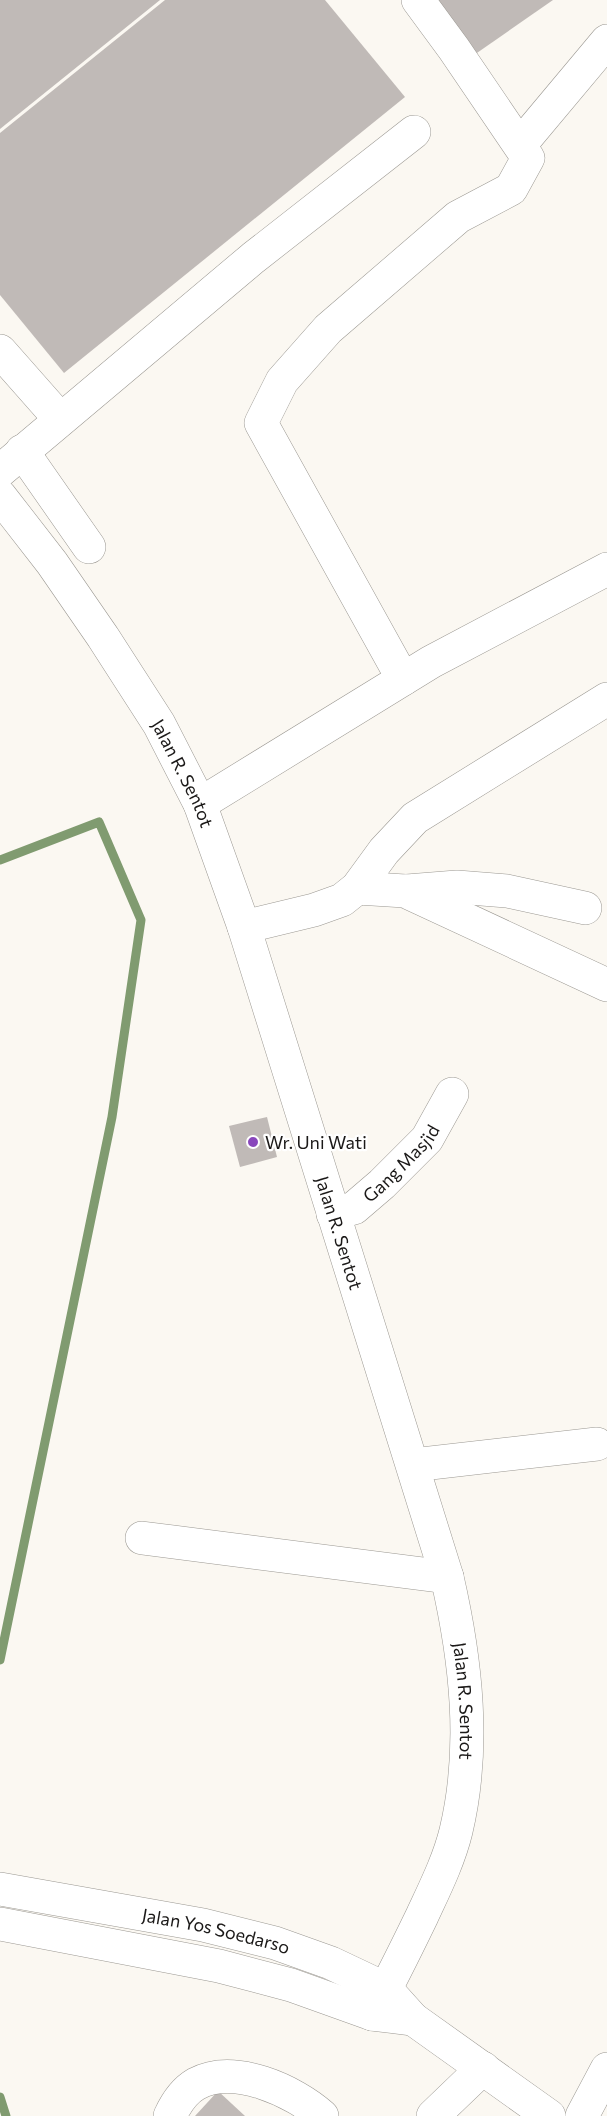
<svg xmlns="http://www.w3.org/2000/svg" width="607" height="2116" font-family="Commissioner,sans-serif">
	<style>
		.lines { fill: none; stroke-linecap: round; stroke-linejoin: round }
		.stream { stroke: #809b70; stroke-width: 9 }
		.building { fill: #c0bab7 }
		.minor-casing { stroke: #9b9892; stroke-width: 34 }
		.highway-casing { stroke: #9b9892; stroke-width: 34 }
		.minor { stroke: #fff; stroke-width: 33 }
		.highway { stroke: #fff; stroke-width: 33 }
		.poi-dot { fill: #8947bc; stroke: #fff; stroke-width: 2 }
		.labels { text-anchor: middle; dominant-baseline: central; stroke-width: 4.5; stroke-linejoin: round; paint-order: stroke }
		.street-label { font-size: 18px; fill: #1b1918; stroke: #fff }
		.poi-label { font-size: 18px; fill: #1b1918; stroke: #fff; text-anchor: start }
	</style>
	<rect width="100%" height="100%" fill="#fbf8f2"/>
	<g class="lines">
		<!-- stream -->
		<g class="stream">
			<polyline points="0,860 99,822 141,920 112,1117 0,1660"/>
			<polyline points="0,2097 6,2116"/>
		</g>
	</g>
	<!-- building -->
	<g class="building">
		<polygon points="0,0 160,0 0,129"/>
		<polygon points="165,0 325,0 405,97 64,373 0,295 0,133"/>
		<polygon points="435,0 553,0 474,55"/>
		<polygon points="267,1117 277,1157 240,1167 229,1126"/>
		<polygon points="218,2091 245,2116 195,2116"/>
	</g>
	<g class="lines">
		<!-- minor casing -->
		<g class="minor-casing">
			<g id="minor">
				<polyline points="520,145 607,41"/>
				<polyline points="0,351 60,419"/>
				<polyline points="22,451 89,547"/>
				<polyline points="0,471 253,258 414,132"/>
				<path id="s1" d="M0 496 52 563 103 637 159 724 200 804 244 927 447 1577C466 1660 476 1747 456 1831 449 1860 435 1888 422 1916 406 1949 390 1982 372 2014"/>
				<polyline points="403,679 261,423 282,381 328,329 458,217 511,189 528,158 454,49 418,0"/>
				<polyline points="200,804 431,662 607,569"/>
				<polyline points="357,888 405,891 607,985"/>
				<polyline points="407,891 457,887 507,891 585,908"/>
				<polyline points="244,927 314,910 342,900 357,888 384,851 415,818 607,699"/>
				<path id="s2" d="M333 1214 354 1208 382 1184 427 1139 452 1094"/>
				<polyline points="413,1465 597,1444"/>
				<polyline points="142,1538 447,1577"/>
				<path d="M170 2116C176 2103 184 2091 196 2084 234 2063 294 2091 322 2116"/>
				<polyline points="433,2116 483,2068"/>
				<polyline points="582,2116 607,2069"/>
			</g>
		</g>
		<!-- highway casing -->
		<g class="highway-casing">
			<g id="highway">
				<path id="s3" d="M0 1889 203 1925 275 1943 331 1963 386 1989 413 2019 549 2116"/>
				<polyline points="0,1924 219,1966 291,1985 372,2014 413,2019"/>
			</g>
		</g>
		<!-- minor -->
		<use href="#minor" class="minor"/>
		<!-- highway -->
		<use href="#highway" class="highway"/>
	</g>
	<!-- markers -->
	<circle class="poi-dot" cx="253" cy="1142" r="6"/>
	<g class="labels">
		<!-- street labels -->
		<g class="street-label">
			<text stroke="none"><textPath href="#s1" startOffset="333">Jalan R. Sentot</textPath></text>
			<text stroke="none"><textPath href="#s2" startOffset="87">Gang Masjid</textPath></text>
			<text stroke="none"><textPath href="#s1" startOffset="819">Jalan R. Sentot</textPath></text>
			<text stroke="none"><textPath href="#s1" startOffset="1305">Jalan R. Sentot</textPath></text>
			<text stroke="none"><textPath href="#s3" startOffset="220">Jalan Yos Soedarso</textPath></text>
		</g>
		<!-- poi labels -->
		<g class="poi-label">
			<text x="265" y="1142">Wr. Uni Wati</text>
		</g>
	</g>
</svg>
